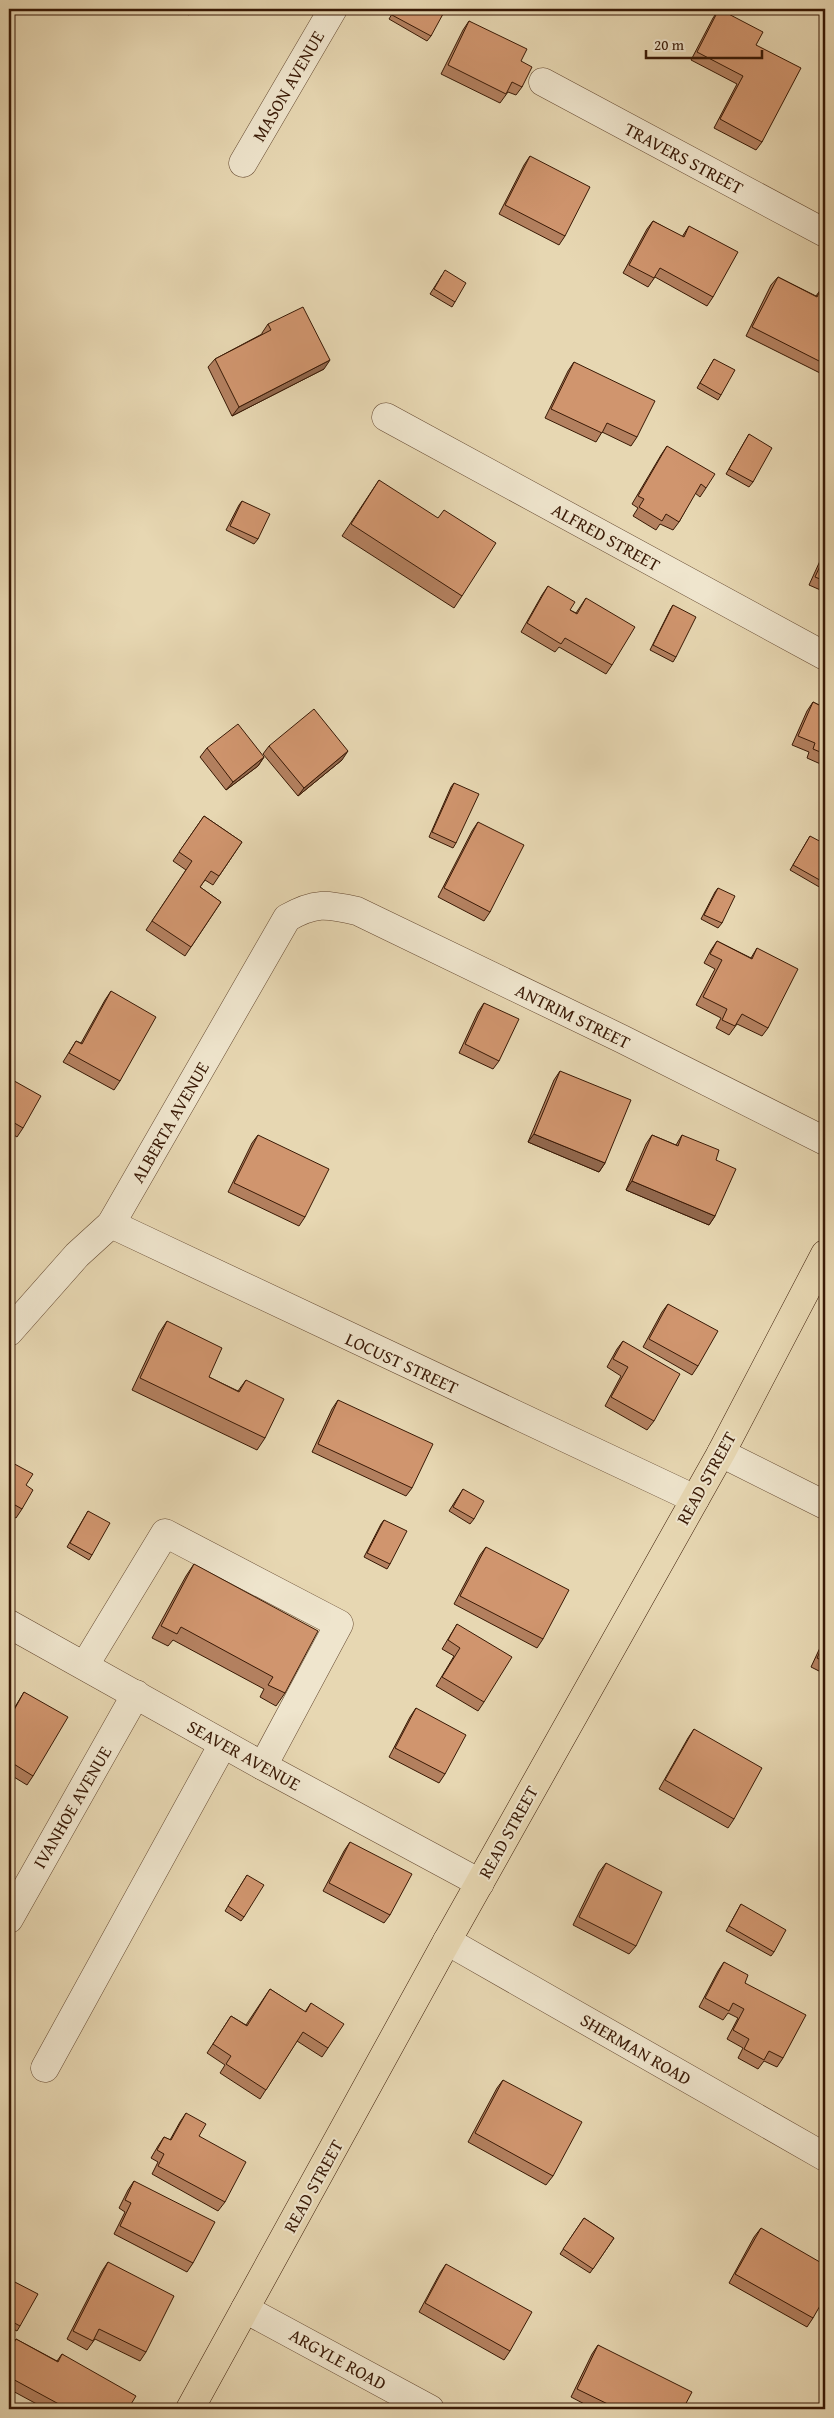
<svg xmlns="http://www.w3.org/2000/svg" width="834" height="2418" font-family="'Gentium Book Plus',serif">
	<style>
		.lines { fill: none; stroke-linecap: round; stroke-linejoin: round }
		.minor-casing { stroke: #644830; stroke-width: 29 }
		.major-casing { stroke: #391905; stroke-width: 29 }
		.minor { stroke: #efe5cd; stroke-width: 28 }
		.major { stroke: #e7d7b2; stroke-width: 28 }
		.wall { fill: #b3805f; stroke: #391905 }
		.shaded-wall { fill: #92684d; stroke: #391905 }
		.building { fill: #d0956e; stroke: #391905 }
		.labels { text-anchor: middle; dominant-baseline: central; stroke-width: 4; stroke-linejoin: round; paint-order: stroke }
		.street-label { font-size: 18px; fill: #391905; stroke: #efe5cd }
	</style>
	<rect width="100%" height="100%" fill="#e7d7b2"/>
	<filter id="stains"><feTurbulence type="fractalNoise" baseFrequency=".004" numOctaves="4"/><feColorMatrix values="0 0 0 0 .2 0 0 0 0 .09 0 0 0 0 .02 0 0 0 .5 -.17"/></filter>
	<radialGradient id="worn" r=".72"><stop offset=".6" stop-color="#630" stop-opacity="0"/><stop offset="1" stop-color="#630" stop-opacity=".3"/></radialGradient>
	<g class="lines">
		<!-- minor casing -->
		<g class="minor-casing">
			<g id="minor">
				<polyline points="543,82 825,233"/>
				<polyline points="243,163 333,9"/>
				<polyline points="386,417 825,656"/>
				<polyline points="111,1224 695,1499"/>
				<path d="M9 1332 77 1255 111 1224 287 918C315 902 326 904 357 911L622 1039 825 1141"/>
				<polyline points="721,1453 825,1505"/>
				<polyline points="9,1624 263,1766 480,1883"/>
				<polyline points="85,1665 165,1533 339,1624 263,1766"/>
				<polyline points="9,1919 136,1694"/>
				<polyline points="447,1941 825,2157"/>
				<polyline points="45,2068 223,1744"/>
				<polyline points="245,2309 430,2409"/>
			</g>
		</g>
		<!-- major casing -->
		<g class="major-casing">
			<polyline id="major" points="190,2409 447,1941 721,1453 825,1254"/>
		</g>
		<!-- minor -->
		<use href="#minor" class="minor"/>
		<!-- major -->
		<use href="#major" class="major"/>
	</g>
	<!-- wall -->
	<g class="wall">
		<polygon points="180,9 194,9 189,15"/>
		<polygon points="395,9 433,9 431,36 427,41 389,19"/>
		<polygon points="719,9 756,45 762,142 756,150 714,128 737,84 691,60 713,18"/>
		<polygon points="469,21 521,61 522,87 516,95 508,92 500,103 441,74 463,30"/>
		<polygon points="530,156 565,236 559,245 499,214 524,165"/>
		<polygon points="653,221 682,237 689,226 713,297 707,306 655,277 648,287 623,273 647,229"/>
		<polygon points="442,275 455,302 452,307 430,294"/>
		<polygon points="778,277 816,296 821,289 825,291 825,369 822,374 746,336 771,285"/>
		<polygon points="268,324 324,369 232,416 208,367 215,359 262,334 262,333"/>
		<polygon points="714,359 721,395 718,400 697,388"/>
		<polygon points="574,362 637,437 631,446 602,432 596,442 545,418 568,371"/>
		<polygon points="749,434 753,482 749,487 726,474"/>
		<polygon points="667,446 706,488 700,497 695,493 679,522 673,530 660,524 656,530 633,516 638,508 632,504 661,455"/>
		<polygon points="379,480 462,596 454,608 342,536"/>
		<polygon points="242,501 258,539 254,544 226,530 239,505"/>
		<polygon points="825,550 825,592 809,585"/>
		<polygon points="548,586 570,610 576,613 586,598 612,665 606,674 559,647 555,652 521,632 542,595"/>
		<polygon points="673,605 676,657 673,662 650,650 670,610"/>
		<polygon points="825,701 825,766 807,758 809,752 792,745 807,711 813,702 821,706"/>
		<polygon points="269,746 342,760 298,796 263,754"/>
		<polygon points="207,748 264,757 258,766 226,790 200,757"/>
		<polygon points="454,783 456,843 453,848 429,837 451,787"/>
		<polygon points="204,816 242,842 213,885 205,880 200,887 221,902 185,956 146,930 186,870 173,861"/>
		<polygon points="478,822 490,912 484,921 438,897 472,831"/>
		<polygon points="810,836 825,882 821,888 790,870"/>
		<polygon points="718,888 722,923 718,928 701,919 715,892"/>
		<polygon points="717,941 751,958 757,948 768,1028 762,1036 737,1024 729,1035 716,1028 721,1018 696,1005 715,969 704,963 711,950"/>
		<polygon points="111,991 120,1081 114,1090 63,1062 76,1041 81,1043 105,1000"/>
		<polygon points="484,1003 499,1061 493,1069 459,1053 478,1012"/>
		<polygon points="560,1071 605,1163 599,1172 528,1142 554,1080"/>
		<polygon points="9,1078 23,1128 17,1137 9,1132"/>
		<polygon points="258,1135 305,1217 299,1226 228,1192 252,1143"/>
		<polygon points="652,1135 676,1145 682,1135 716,1160 715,1216 709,1225 626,1190 646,1144"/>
		<polygon points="668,1304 698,1366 692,1375 643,1347 662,1312"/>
		<polygon points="167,1321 209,1377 238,1391 246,1380 265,1438 257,1450 132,1390 159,1333"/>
		<polygon points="623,1341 654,1421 647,1430 605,1406 621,1376 607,1367 617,1349"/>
		<polygon points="338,1400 412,1488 406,1496 312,1452 332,1409"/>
		<polygon points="26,1485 22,1509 16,1518 10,1515"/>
		<polygon points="463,1489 474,1519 470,1524 449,1511"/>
		<polygon points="88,1511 92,1555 89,1560 67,1547"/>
		<polygon points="384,1520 390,1564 387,1569 364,1557 381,1524"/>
		<polygon points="486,1547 543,1639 537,1648 454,1604 480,1555"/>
		<polygon points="194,1564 285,1693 276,1706 260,1697 264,1689 173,1640 168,1646 152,1638 186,1576"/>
		<polygon points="457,1624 484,1702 478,1711 436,1686 454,1656 442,1649"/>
		<polygon points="825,1637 825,1674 811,1667"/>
		<polygon points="24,1692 33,1776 27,1785 9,1774 9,1717"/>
		<polygon points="825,1702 825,1716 820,1713"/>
		<polygon points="416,1708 445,1774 439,1783 389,1757 410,1717"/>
		<polygon points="694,1729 734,1819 728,1828 659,1789 688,1738"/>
		<polygon points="350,1842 390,1915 384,1923 323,1891 344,1851"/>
		<polygon points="606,1863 636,1946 629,1954 573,1925 599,1872"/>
		<polygon points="247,1875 244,1917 241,1921 225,1911"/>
		<polygon points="825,1880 825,1892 820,1890"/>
		<polygon points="741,1904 774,1952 771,1956 726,1931"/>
		<polygon points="724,1962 745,1983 783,2058 777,2067 764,2061 758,2069 738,2058 743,2048 727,2039 738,2018 728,2013 723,2020 699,2007 718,1971"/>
		<polygon points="270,1989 305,2012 311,2003 328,2048 322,2057 297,2041 260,2099 220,2073 225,2065 207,2053 231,2016 246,2025"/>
		<polygon points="503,2080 553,2176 546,2185 468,2142 497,2088"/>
		<polygon points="186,2113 199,2136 225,2202 218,2211 152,2174 158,2162 151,2158 158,2146 164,2137 170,2140 180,2122"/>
		<polygon points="134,2181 193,2263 187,2272 114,2234 125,2212 119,2208 128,2190"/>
		<polygon points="584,2218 614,2238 590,2273 560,2254"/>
		<polygon points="761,2228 813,2318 807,2327 729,2283 754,2237"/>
		<polygon points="108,2262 146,2352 140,2361 95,2339 87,2350 67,2339 102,2271"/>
		<polygon points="446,2264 510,2351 504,2360 419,2312 440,2273"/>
		<polygon points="9,2279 20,2326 17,2331 9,2327"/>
		<polygon points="16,2339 57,2361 62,2354 128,2409 46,2409 9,2389 9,2349"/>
		<polygon points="598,2345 683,2409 594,2409 571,2397 592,2354"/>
	</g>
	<!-- shaded-wall -->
	<g class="shaded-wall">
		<polygon points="330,360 324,369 232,416 239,407"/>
		<polygon points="348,751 342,760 298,796 304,788"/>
		<polygon points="264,757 258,766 226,790 233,782"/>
		<polygon points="534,1134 605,1163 599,1172 528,1142"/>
		<polygon points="632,1181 715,1216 709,1225 626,1190"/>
	</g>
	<!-- building -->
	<g class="building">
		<polygon points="396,9 433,9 443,14 431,36 392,15"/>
		<polygon points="719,9 763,32 756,45 801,68 762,142 720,119 743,76 697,52"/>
		<polygon points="469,21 527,49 521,61 532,67 522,87 512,82 506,94 448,65"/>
		<polygon points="530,156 590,187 565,236 505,205"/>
		<polygon points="653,221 684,237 689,226 738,252 713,297 660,268 654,278 629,265"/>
		<polygon points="445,270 466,283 455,302 434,289"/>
		<polygon points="778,277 817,297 821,289 825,291 825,364 752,327"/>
		<polygon points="303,307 330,360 239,407 215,359 271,330 268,324"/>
		<polygon points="714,359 735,370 721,395 700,383"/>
		<polygon points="574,362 655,401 637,437 607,423 602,433 551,409"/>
		<polygon points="749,434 772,448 753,482 729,469"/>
		<polygon points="667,446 715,474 706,488 701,484 679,522 666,514 662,521 639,507 644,499 638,496"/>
		<polygon points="379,480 438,518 444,510 496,543 462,596 351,524"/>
		<polygon points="242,501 270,514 258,539 230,526"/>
		<polygon points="825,555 825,581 815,577"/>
		<polygon points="548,586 575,602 570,610 577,614 586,598 635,627 612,665 565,638 561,644 527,623"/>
		<polygon points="673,605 696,617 676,657 653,645"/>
		<polygon points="813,702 823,707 825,702 825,754 813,749 815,743 798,736"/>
		<polygon points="314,709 348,751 304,788 269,746"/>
		<polygon points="238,724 264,757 233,782 207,748"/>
		<polygon points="454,783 479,794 456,843 432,832"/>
		<polygon points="204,816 242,842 219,876 211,871 200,887 221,902 191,947 152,921 192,861 179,852"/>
		<polygon points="478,822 524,845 490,912 444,888"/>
		<polygon points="810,836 825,844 825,883 793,865"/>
		<polygon points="718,888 735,896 722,923 704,915"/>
		<polygon points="717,941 752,959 757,948 798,969 768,1028 742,1014 735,1026 722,1020 727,1009 703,997 722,960 710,954"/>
		<polygon points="111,991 156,1017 120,1081 69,1053 76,1041 82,1044"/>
		<polygon points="484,1003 519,1019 499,1061 465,1044"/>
		<polygon points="560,1071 631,1100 605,1163 534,1134"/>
		<polygon points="9,1078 41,1096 23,1128 11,1121 9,1125"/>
		<polygon points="258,1135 329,1169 305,1217 234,1183"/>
		<polygon points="652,1135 678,1146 682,1135 719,1150 716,1160 736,1169 715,1216 632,1181"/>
		<polygon points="668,1304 718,1331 698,1366 649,1339"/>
		<polygon points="167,1321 222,1348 209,1377 239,1392 246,1380 284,1399 265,1438 140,1378"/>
		<polygon points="623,1341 680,1374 654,1421 611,1397 628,1367 613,1359"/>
		<polygon points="338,1400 433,1444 412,1488 318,1444"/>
		<polygon points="9,1461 33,1474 26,1485 33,1490 22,1509 15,1505 9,1517"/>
		<polygon points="463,1489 484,1501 474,1519 453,1507"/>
		<polygon points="88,1511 110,1523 92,1555 70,1543"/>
		<polygon points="384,1520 407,1531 390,1564 367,1553"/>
		<polygon points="486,1547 569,1590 543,1639 460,1596"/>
		<polygon points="194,1564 318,1631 285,1693 268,1685 273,1677 181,1627 177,1634 161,1626"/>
		<polygon points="457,1624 512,1657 484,1702 442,1677 460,1648 448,1640"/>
		<polygon points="825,1641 825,1662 817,1658"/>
		<polygon points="24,1692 68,1717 33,1776 9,1761 9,1719"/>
		<polygon points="416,1708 466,1735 445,1774 395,1748"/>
		<polygon points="694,1729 762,1768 734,1819 665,1780"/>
		<polygon points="350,1842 412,1874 390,1915 329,1883"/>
		<polygon points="606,1863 662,1892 636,1946 579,1917"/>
		<polygon points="247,1875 264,1885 244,1917 228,1906"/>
		<polygon points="741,1904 786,1930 774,1952 729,1926"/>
		<polygon points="724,1962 748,1975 745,1983 806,2015 783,2058 769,2051 764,2060 744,2049 749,2039 733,2030 744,2009 733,2003 729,2011 705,1998"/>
		<polygon points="270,1989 306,2012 311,2003 344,2024 328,2048 303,2032 266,2090 226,2064 231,2056 213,2044 231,2016 247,2026"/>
		<polygon points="503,2080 582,2122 553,2176 475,2133"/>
		<polygon points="186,2113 206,2124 199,2136 246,2162 225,2202 158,2166 164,2154 157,2150 164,2137 171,2140"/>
		<polygon points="134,2181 215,2222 193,2263 120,2226 131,2203 125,2200"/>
		<polygon points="584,2218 614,2238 593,2269 563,2249"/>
		<polygon points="761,2228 825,2265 825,2297 813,2318 735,2274"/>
		<polygon points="108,2262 174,2296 146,2352 99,2329 93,2341 73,2331"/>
		<polygon points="446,2264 532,2312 510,2351 425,2303"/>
		<polygon points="9,2279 38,2294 20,2326 9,2320"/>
		<polygon points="16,2339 58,2362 62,2354 136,2396 128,2409 68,2409 9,2377 9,2352"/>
		<polygon points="598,2345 692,2392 683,2409 618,2409 577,2389"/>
	</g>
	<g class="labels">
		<!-- street labels -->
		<g class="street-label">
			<text transform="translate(288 86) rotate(-60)">MASON AVENUE</text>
			<text transform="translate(684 158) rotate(28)">TRAVERS STREET</text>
			<text transform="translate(606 537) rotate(29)">ALFRED STREET</text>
			<text transform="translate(573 1016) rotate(26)">ANTRIM STREET</text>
			<text transform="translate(170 1122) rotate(-60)">ALBERTA AVENUE</text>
			<text transform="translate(402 1363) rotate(25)">LOCUST STREET</text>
			<text transform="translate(706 1478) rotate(-61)">READ STREET</text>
			<text transform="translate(244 1755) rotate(29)">SEAVER AVENUE</text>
			<text transform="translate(72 1807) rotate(-60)">IVANHOE AVENUE</text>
			<text transform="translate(508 1832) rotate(-61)">READ STREET</text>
			<text transform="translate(636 2049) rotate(30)">SHERMAN ROAD</text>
			<text transform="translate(313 2186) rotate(-61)">READ STREET</text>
			<text transform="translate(338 2359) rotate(29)">ARGYLE ROAD</text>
		</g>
	</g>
	<!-- margin -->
	<rect width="834" height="2418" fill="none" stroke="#e7d7b2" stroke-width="30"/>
	<rect x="10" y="10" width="814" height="2398" fill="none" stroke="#391905" stroke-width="2.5"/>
	<rect x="15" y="15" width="804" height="2388" fill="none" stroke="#391905"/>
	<!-- scale -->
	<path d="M646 50v8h116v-8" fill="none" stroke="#391905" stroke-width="2.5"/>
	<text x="654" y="50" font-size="15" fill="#391905" stroke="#efe5cd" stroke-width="4" paint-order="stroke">20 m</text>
	<rect width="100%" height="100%" filter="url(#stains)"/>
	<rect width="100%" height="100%" fill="url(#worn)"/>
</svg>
